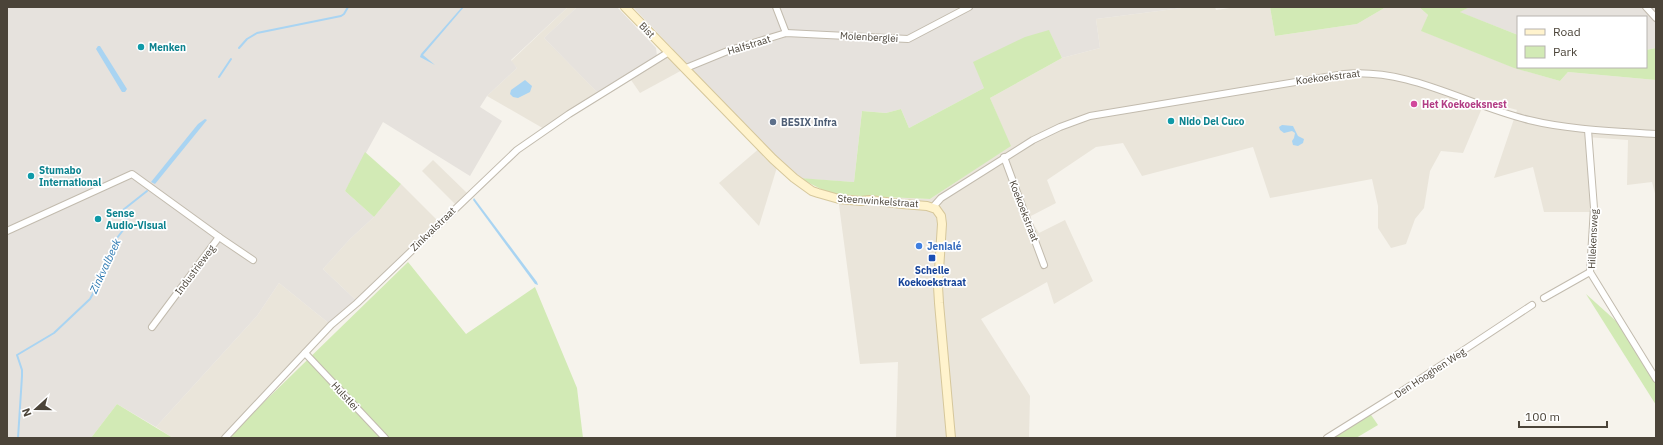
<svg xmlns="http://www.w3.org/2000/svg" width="1663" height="445" font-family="'IBM Plex Sans',sans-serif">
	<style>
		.residential { fill: #eae5da }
		.industrial { fill: #e6e2dd }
		.green { fill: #d2eab5 }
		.water { fill: #a9d4f2 }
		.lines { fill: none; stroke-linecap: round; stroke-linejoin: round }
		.stream { stroke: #a9d4f2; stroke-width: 2 }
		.street-casing { stroke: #c2bbae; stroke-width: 8 }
		.secondary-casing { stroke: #d6c79b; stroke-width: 10 }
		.street { stroke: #fff; stroke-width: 6 }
		.secondary { stroke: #fff3cd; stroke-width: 8 }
		.culture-dot { fill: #0f9aa8; stroke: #fff; stroke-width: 1.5 }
		.hotel-dot { fill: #d1479c; stroke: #fff; stroke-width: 1.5 }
		.service-dot { fill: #5c6f8a; stroke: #fff; stroke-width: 1.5 }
		.shop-dot { fill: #3f7fe0; stroke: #fff; stroke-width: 1.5 }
		.transit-dot { fill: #1a4fb4; stroke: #fff; stroke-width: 1.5 }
		.labels { text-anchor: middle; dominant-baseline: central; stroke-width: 3.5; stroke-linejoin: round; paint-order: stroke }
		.street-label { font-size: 10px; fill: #4b4439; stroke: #fff }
		.culture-label { font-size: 10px; font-weight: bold; fill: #0d838f; stroke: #fff; text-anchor: start }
		.hotel-label { font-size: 10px; font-weight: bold; fill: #b23c85; stroke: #fff; text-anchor: start }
		.service-label { font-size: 10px; font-weight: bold; fill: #4e5e75; stroke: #fff; text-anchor: start }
		.shop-label { font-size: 10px; font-weight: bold; fill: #366cbe; stroke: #fff; text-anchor: start }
		.transit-label { font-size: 10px; font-weight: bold; fill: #164399; stroke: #fff }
		.water-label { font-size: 11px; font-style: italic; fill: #2e7ab2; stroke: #fff }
	</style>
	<rect width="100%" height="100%" fill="#f6f3ec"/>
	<!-- residential -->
	<g class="residential">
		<polygon points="568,7 577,7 544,38 600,95 546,130 487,96 517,68 511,61"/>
		<polygon points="1190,7 1215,7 1216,10 1236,7 1270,7 1275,36 1357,24 1386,7 1419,7 1428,15 1422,31 1515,68 1560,81 1568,72 1656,80 1656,197 1652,182 1627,185 1628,140 1586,137 1592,212 1544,212 1533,167 1494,178 1517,110 1485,101 1463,153 1441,151 1430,171 1424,208 1415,219 1406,244 1391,248 1378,228 1378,206 1372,179 1270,198 1253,147 1142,176 1123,143 1096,147 1047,180 1056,203 1029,217 1039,233 1065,220 1093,281 1054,304 1047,282 981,319 1030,396 1029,438 896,438 898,362 860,364 839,205 839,195 930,199 1010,146 990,98 1062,58 1100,48 1096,19"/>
		<polygon points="669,52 686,68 640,93 629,77"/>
		<polygon points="761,147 778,164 759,226 719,183"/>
		<polygon points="433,160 469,195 457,206 422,171"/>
		<polygon points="401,184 440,223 359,303 323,269 350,239 374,217"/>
		<polygon points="279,283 331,325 224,438 173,438 156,427 257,316"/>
	</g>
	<!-- industrial -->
	<g class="industrial">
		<polygon points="7,7 568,7 511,60 517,68 487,96 480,107 502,121 470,176 383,122 345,191 374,217 350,239 323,269 359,303 331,325 279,283 257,316 156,427 117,404 91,438 7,438"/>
		<polygon points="577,7 617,7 656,48 657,56 597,92 544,38"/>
		<polygon points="633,7 1190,7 1096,19 1100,48 1062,58 1049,31 984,88 909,128 901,109 886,113 862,111 854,182 794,178 686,68 672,48"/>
		<polygon points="1470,7 1656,7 1656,48 1646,50 1646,17 1518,17 1518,35 1459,12"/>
	</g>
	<!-- green -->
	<g class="green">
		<polygon points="1270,7 1386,7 1357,24 1275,36"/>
		<polygon points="1419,7 1470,7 1460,12 1518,35 1518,67 1646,67 1646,50 1656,48 1656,80 1568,72 1560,81 1514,68 1421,31 1428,15"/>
		<polygon points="1049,30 1062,58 990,98 1011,146 930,199 839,195 823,190 799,178 854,182 862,111 886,113 901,109 909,128 984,88 973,62 1025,37"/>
		<polygon points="365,152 401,184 374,217 345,191"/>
		<polygon points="408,262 466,334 535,287 577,388 583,438 227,438"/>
		<polygon points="1586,294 1626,330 1656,379 1656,405"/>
		<polygon points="117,404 173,438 91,438"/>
		<polygon points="1369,412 1378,425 1356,438 1327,438"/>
	</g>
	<!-- water -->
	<g class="water">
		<polygon points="462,7 464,7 423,55 435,65 420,57 421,54"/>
		<polygon points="98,46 100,46 127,89 125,92 122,92 96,49"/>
		<polygon points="525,80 532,86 530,92 518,98 513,97 510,94 511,90"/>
		<polygon points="205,119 207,120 155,184 151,182 198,124"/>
		<polygon points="1282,125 1293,126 1298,136 1304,139 1303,143 1298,146 1293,145 1292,141 1294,138 1295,133 1292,131 1284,133 1280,130 1279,127"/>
		<polygon points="474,198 537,282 538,285 535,284 473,200"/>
	</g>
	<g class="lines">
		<!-- stream -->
		<g class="stream">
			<polyline points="239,48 247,39 257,33 341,16 344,14 348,7"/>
			<polyline points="219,77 231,59"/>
			<polyline points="18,438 22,376 22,370 17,355 54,333 90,299 101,279 117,238 124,229 127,220 123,210 147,191"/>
		</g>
		<!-- street casing -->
		<g class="street-casing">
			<g id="street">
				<polyline points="776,7 786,33"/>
				<polyline points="1646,7 1656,18"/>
				<polyline points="686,68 730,50 786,33 908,39 969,7"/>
				<polyline points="1588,130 1594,208 1590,272 1656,379"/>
				<polyline points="1004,157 1044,265"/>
				<path d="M933 207 941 198 1033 140 1060 127 1090 116 1344 74C1411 68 1466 105 1529 120 1570 130 1614 131 1656 134"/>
				<polyline points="7,231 132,174 219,237 152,327"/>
				<polyline points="219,237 253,260"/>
				<polyline points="1544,298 1590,272"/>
				<polyline points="305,353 385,438"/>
				<polyline points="225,438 331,325 357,303 517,150 569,114 669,52"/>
				<polyline points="1327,438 1399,393 1532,305"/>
			</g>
		</g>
		<!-- secondary casing -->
		<g class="secondary-casing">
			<polyline id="secondary" points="625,7 773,159 794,178 812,191 818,193 839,199 861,201 870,200 902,204 927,206 936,209 941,216 942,224 938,286 939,303 951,438"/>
		</g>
		<!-- street -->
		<use href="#street" class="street"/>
		<!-- secondary -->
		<use href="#secondary" class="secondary"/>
	</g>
	<!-- markers -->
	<g class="culture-dot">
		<circle cx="141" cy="47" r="4"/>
		<circle cx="1171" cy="121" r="4"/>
		<circle cx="31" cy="176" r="4"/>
		<circle cx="98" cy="219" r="4"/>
	</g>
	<circle class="hotel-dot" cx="1414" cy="104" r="4"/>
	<circle class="service-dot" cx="773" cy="122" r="4"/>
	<circle class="shop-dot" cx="919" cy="246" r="4"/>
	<rect class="transit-dot" x="928" y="254" width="8" height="8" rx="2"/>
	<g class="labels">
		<!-- street labels -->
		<g class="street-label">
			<text transform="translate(647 30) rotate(46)">Bist</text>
			<text transform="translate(869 37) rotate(3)">Molenberglei</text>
			<text transform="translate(749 45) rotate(-17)">Halfstraat</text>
			<text transform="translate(1328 77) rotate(-7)">Koekoekstraat</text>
			<text transform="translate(878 201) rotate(4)">Steenwinkelstraat</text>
			<text transform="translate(1024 211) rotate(69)">Koekoekstraat</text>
			<text transform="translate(433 229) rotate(-44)">Zinkvalstraat</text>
			<text transform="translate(1593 239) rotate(-87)">Hillekensweg</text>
			<text transform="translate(195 270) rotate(-53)">Industrieweg</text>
			<text transform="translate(1430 373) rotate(-33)">Den Hooghen Weg</text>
			<text transform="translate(345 396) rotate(47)">Hulstlei</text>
		</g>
		<!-- culture labels -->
		<g class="culture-label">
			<text x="149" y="47">Menken</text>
			<text x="1179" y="121">Nido Del Cuco</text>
			<text x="39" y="170">Stumabo<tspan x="39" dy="12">International</tspan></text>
			<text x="106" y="213">Sense<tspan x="106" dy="12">Audio-Visual</tspan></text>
		</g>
		<!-- hotel labels -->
		<g class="hotel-label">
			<text x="1422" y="104">Het Koekoeksnest</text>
		</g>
		<!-- service labels -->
		<g class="service-label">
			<text x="781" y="122">BESIX Infra</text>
		</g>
		<!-- shop labels -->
		<g class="shop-label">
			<text x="927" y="246">Jenialé</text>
		</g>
		<!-- transit labels -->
		<g class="transit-label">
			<text x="932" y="270">Schelle<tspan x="932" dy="12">Koekoekstraat</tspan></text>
		</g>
		<!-- water labels -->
		<g class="water-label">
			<text transform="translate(105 266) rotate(-65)">Zinkvalbeek</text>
		</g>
	</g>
	<!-- border -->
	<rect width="1663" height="445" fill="none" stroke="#4b4439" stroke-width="16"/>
	<!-- legend -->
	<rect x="1517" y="16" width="130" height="52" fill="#ffffff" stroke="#b7b4b0"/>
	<rect x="1525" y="29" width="20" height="6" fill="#fff3cd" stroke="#b7b4b0"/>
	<text x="1553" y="36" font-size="12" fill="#4b4439">Road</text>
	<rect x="1525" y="46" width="20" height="12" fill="#d2eab5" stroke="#b7b4b0"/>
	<text x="1553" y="56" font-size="12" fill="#4b4439">Park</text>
	<!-- north arrow -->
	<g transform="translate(36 409) rotate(249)" stroke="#ffffff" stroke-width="3" paint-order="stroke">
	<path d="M0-3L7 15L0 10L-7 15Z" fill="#4b4439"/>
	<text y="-6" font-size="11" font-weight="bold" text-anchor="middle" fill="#4b4439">N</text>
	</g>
	<!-- scale -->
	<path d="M1519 421v6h88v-6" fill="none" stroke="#4b4439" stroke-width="2"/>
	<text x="1525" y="421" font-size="12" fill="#4b4439" stroke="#ffffff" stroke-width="3" paint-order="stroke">100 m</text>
</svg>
